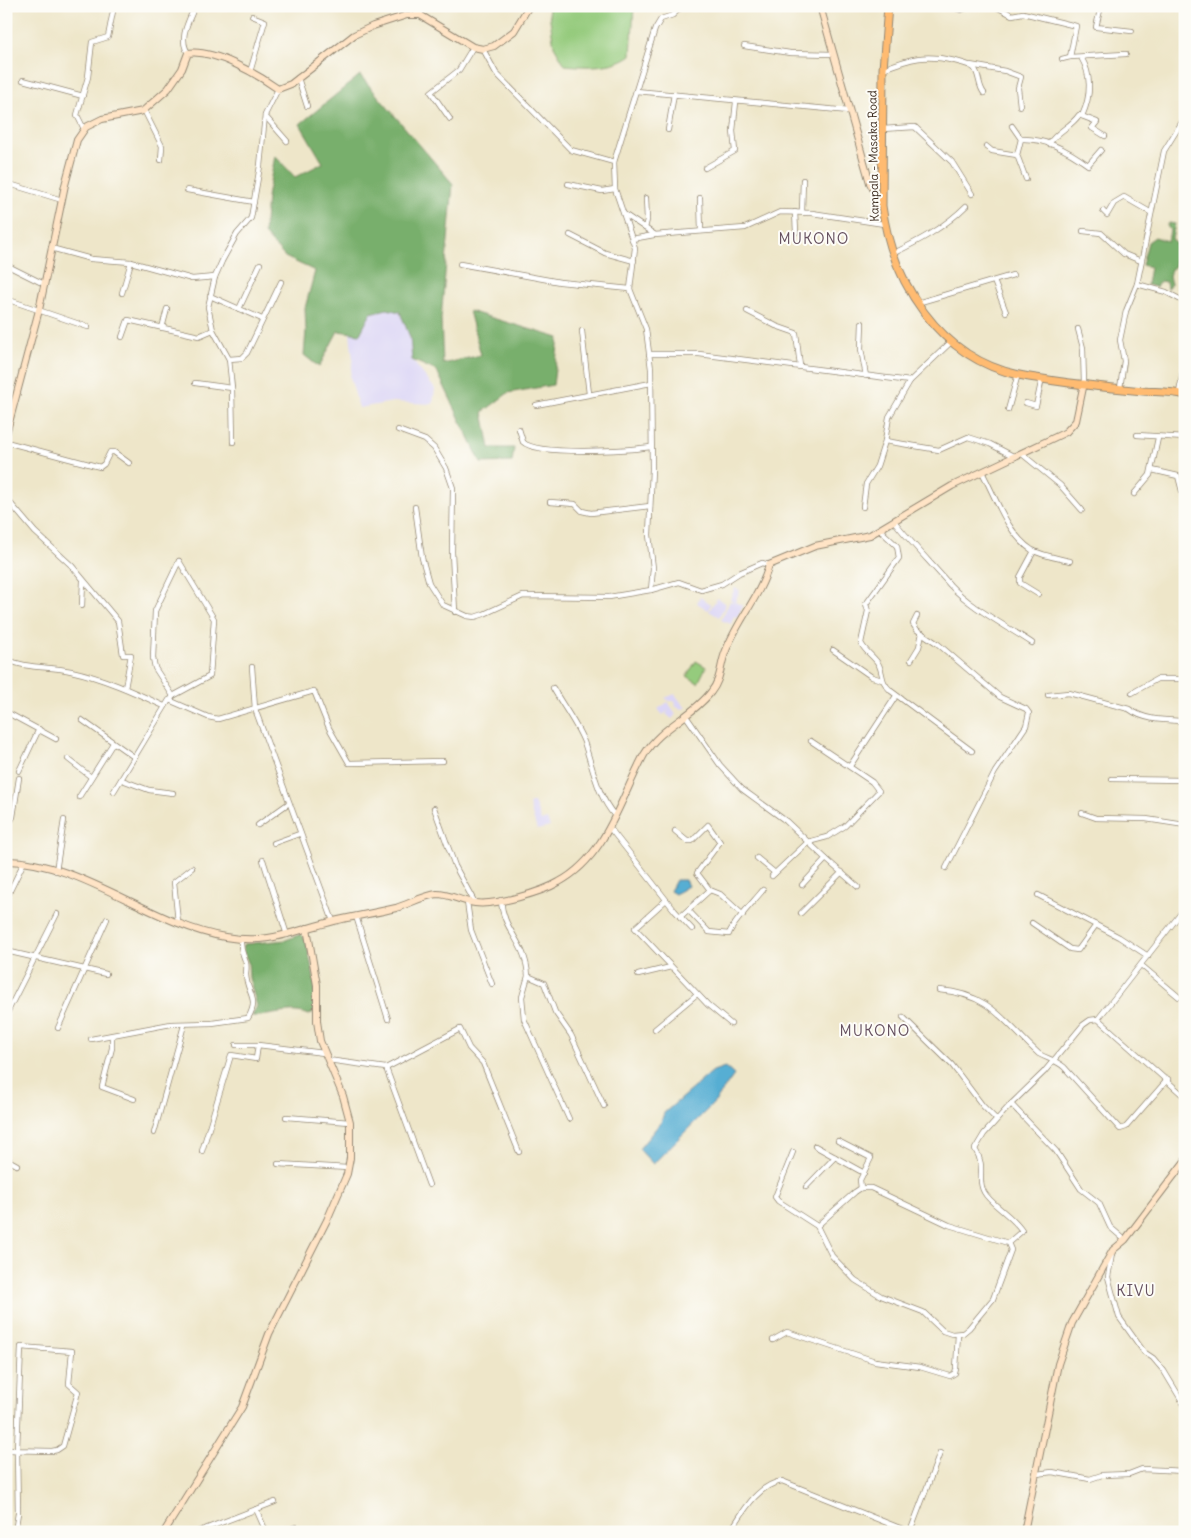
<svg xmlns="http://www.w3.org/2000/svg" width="1191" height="1538" font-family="Delius,sans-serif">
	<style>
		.built { fill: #dcd6f6 }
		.green { fill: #95cb7d; stroke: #687a4e }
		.forest { fill: #78af6c; stroke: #5a6c45 }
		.water { fill: #56aed3; stroke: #486c78 }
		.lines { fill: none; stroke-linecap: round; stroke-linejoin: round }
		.street-casing { stroke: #948874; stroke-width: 6 }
		.secondary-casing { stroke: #948874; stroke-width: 8 }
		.primary-casing { stroke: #948874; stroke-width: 9 }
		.street { stroke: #fff; stroke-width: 4.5 }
		.secondary { stroke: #ffe4c6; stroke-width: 6 }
		.primary { stroke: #ffbb71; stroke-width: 7 }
		.labels { text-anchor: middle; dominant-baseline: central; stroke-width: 4; stroke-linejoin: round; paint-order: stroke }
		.street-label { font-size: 12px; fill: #3b2a1e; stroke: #fdfcf7 }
		.quarter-label { font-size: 15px; letter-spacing: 1px; fill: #65505f; stroke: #fdfcf7 }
	</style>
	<rect width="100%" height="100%" fill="#fdfcf7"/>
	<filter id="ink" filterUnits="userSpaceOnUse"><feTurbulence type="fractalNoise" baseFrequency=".02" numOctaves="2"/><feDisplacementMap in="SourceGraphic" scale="10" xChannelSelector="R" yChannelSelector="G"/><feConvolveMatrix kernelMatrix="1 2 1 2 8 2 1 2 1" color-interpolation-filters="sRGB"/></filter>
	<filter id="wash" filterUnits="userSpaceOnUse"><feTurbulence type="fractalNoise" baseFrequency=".0096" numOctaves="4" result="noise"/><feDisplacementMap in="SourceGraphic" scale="20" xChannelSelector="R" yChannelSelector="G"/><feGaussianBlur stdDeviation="1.12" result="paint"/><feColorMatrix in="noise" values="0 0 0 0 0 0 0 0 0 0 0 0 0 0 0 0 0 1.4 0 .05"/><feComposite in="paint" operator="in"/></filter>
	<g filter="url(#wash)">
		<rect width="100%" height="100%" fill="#eee6c9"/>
		<!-- built -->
		<g class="built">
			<polygon points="387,309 400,312 410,338 412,360 435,389 433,404 393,402 359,408 350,377 353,360 350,333 360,334 371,313"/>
			<polygon points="735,588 740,590 735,602 743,606 737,617 734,616 731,624 721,620 730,601 734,602 730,599"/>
			<polygon points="700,597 711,604 708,610 697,603"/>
			<polygon points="717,598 726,604 719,617 709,611"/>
			<polygon points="675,694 680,701 686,708 680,709 675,706 676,704 674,701 669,701 665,698"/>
			<polygon points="668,702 676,714 672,719 666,714 669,710 663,715 658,709"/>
			<polygon points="534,802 541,821 547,819 550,827 537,830 529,804"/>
		</g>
		<!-- green -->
		<g class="green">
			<path d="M548 6H634L631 55C614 68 585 67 565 65L554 46Z"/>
			<polygon points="696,661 706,667 698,683 687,676"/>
		</g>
		<!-- forest -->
		<g class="forest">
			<polygon points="360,75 453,184 441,319 443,364 481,355 469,311 559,338 553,385 508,393 483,412 490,448 514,448 512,462 481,463 437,371 412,360 410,337 400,312 387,309 371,313 360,334 338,331 319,367 304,355 306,331 305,308 315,271 285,257 264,234 267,197 275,156 295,177 323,163 300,124"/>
			<polygon points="1169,223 1175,224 1172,239 1176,244 1175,267 1171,269 1169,277 1171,284 1167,289 1166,282 1160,281 1156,287 1147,285 1150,267 1142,265 1148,242 1155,237 1168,241 1170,230 1167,226"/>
			<path d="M301 934 306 940 315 983V1011L309 1015C291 1007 271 1017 252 1016L257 1006 249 978 248 962 242 948 244 944 286 940Z"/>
		</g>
		<!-- water -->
		<g class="water">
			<polygon points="676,880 685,880 688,886 675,894 670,891"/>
			<polygon points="725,1067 734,1075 715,1102 653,1164 639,1149 661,1122 664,1113 713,1071"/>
		</g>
	</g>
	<g filter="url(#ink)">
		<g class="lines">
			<!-- street casing -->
			<g class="street-casing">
				<g id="street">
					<polyline points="950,6 961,10 970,6"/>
					<polyline points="995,6 1012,15 1023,13 1076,26 1070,57"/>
					<polyline points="1101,6 1096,27 1132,31"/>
					<polyline points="420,15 422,6"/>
					<polyline points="744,46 790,53 833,54"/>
					<polyline points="483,49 496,73 571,150 614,162 615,189 635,248 630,289 646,329 651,369 652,469 649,535 653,568 651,590"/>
					<path d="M188 53C178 38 189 21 195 6"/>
					<path d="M1081 57C1092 76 1091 96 1082 116"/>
					<polyline points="1062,59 1070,57 1126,54"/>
					<polyline points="970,65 1005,71 1021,77 1018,88 1020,106"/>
					<path d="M883 69C911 58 925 54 955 61 962 63 969 64 974 68 980 75 978 86 984 93"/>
					<polyline points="250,72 265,21 252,16"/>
					<polyline points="298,78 307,106"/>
					<polyline points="23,80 83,96"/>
					<polyline points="636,91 849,111"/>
					<polyline points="144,110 162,146 161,160"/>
					<polyline points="265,116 287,141"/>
					<polyline points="1185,117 1164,151 1137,284 1166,292 1185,302"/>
					<polyline points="450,119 431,92 459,70 473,47"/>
					<polyline points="1012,126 1021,139 1017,155 1026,179"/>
					<polyline points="84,129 77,115 88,77 92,42 108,37 114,6"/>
					<polyline points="882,129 915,127 952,162 972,194"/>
					<polyline points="668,130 674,94"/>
					<path d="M1021 139C1046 138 1068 150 1088 165L1101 150"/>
					<path d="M1049 144C1057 131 1071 127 1079 115L1097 122 1092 128 1105 136"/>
					<polyline points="986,146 992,151 1017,155"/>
					<polyline points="614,162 655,29 661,19 673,15 682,6"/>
					<polyline points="705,168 735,151 733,131 736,102"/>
					<polyline points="6,183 62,200"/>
					<polyline points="568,184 602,191 615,189"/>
					<polyline points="187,190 254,202"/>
					<polyline points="700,198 701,231"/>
					<polyline points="1103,211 1107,215 1114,203 1124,197 1150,212"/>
					<polyline points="795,212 796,232"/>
					<polyline points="802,212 803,180"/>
					<polyline points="624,214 654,234"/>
					<polyline points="645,228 647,220 646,198"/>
					<polyline points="1083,231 1101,233 1124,254 1141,261"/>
					<polyline points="570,235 605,253 634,261"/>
					<polyline points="632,239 654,235 745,228 780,212 812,213 884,224"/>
					<polyline points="51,248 91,259 131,262 192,279 215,277"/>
					<path d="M892 254C919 241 945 227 966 206"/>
					<polyline points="460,264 560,282 630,289"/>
					<polyline points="6,265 44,284"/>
					<polyline points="994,281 1006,312"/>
					<polyline points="122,293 131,262"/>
					<polyline points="210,296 262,319"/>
					<polyline points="6,299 88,327"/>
					<polyline points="917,303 1013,275"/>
					<polyline points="239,309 260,264"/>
					<polyline points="747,311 776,326 796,333 800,366"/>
					<polyline points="862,323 861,349 866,376"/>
					<polyline points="162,328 167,309"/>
					<polyline points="1078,329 1083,348 1084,383"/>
					<polyline points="582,331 589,394"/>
					<polyline points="122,337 128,320 199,336 213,330"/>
					<polyline points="649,354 699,354 910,381 952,341"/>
					<polyline points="229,359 242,358 247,353 281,282"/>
					<polyline points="195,383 232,388"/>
					<polyline points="1120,388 1124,361 1120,340 1126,311 1137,284"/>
					<polyline points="1179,393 1185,361"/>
					<polyline points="1026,403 1036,406 1042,378"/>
					<polyline points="536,405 651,383"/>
					<polyline points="1008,410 1018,374"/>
					<path d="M519 429 523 442C537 456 630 450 651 447"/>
					<polyline points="398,430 425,440 434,448 446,468 453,488 452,552 455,612"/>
					<polyline points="1137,435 1185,438"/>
					<polyline points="885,441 939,450 968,437 990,444 1015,457"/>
					<polyline points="6,442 100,467 104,464 110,452 114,452 129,463"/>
					<polyline points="233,442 232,388 229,359 213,330 208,307 215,277 222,261 237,234 251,218 260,166 265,115 278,89"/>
					<polyline points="1022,454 1060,485 1082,510"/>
					<polyline points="1152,470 1178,476 1185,503"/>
					<path d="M982 472C995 496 1008 535 1032 550 1043 556 1058 558 1070 561"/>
					<polyline points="1134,494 1150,475 1158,438"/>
					<polyline points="6,498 35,532 72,566 118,621 123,655 131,655 125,688"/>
					<polyline points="550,502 575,504 582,511 591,513 650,506"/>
					<polyline points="415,507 422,558 429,583 443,605 467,616 475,617 484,614 523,596 609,597 651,590 679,582 701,590 722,584 739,573 762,563 769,565"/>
					<polyline points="863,507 866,484 877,466 885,441 889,417 910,381"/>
					<polyline points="1185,512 1185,507"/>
					<path d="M894 521C912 544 932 564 950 585 971 608 1007 626 1032 643"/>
					<path d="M880 530 897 546 899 558 866 604 868 611 861 643C865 652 875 657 879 665 884 676 880 681 891 691L972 751"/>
					<polyline points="1034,551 1020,577 1020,583 1038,594"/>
					<polyline points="82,606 83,581"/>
					<polyline points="917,616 913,624 917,630 938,644 1000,697 1026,709 1029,713 1026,726 995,772 946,868"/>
					<polyline points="833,650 872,677 882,680"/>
					<path d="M6 659C26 669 49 666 71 671 103 678 134 692 164 706"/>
					<polyline points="911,660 919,647 922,633"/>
					<polyline points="252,667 255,709 333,921"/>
					<path d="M553 688C563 706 577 724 584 742 593 768 597 795 615 816"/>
					<polyline points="1132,693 1157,679 1185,679"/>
					<path d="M1048 695 1069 693 1129 709C1145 721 1166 720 1185 721"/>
					<polyline points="173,696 210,676 214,619 179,561"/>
					<polyline points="171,699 173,696 155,668 153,658 155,611 179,561"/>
					<polyline points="6,712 56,739"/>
					<polyline points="686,716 720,765 742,789 786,821 826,859 858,887"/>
					<polyline points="82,720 134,757"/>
					<polyline points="68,759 91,777"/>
					<polyline points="850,766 896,696"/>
					<polyline points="19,771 39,729"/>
					<polyline points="1112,779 1185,780"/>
					<polyline points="122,780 149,790 173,793"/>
					<polyline points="114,791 169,700 208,717 218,719 314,691 329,728 349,763 443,761"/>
					<polyline points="79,797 113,743"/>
					<polyline points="434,808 455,866 475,903"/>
					<polyline points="1082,813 1096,818 1146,819 1185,825"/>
					<polyline points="6,823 10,822 13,817 19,778"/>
					<polyline points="258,825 289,803"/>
					<polyline points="609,827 675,911 692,929"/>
					<polyline points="675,831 687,841 692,841 708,825 720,842 697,873 710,890 680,917"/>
					<polyline points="274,843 299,834"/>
					<polyline points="757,858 775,873"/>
					<polyline points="263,860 287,935"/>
					<polyline points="56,871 64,820"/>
					<polyline points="772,876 808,842 827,837 845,826 879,791 872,782 811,741"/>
					<polyline points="802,885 826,859"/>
					<polyline points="710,890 720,894 743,915"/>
					<polyline points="1038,895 1119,937 1148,956"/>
					<polyline points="6,899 24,862"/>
					<path d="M501 900C503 932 526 941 528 976L544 983 555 1012 571 1035 604 1106"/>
					<polyline points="666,900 635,928 708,1005 731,1024"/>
					<polyline points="467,902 471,930 492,984"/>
					<path d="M689 911 709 932 729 934C731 925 755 900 763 890"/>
					<polyline points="801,913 842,872"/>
					<polyline points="356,916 388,1019"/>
					<polyline points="178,922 174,882 192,868"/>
					<polyline points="1032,923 1070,949 1078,950 1096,925"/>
					<polyline points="6,951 106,974"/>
					<polyline points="1141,965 1179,997"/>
					<polyline points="638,975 671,967"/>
					<polyline points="528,976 522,997 524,1019 569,1119"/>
					<path d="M939 990C991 994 1004 1022 1039 1054 1048 1059 1056 1060 1064 1067L1120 1129 1126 1127 1168 1079"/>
					<polyline points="6,1015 57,914"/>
					<polyline points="903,1017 952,1065 983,1106 996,1119"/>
					<polyline points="1098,1019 1185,908"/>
					<polyline points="58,1028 107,919"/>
					<polyline points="655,1029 697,994"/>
					<polyline points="112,1036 112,1048 102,1087 134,1099"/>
					<path d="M91 1039 171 1024 212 1023 248 1018C260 998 247 994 246 975 246 971 247 968 246 963 243 954 240 950 241 940"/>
					<polyline points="236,1045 258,1045 324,1053"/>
					<polyline points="328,1060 386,1068 429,1185"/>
					<polyline points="386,1068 460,1029 469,1048 483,1063 519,1152"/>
					<polyline points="1011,1104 1044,1072 1083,1025 1090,1020 1098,1019 1185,1097"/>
					<polyline points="286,1117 350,1122"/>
					<polyline points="154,1133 184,1025"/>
					<polyline points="838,1141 871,1158 860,1180 861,1188"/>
					<polyline points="815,1146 864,1173"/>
					<polyline points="202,1151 231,1055 256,1059 258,1045"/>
					<path d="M793 1152 775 1197 778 1201 817 1226 832 1256 855 1280 881 1296 923 1312 943 1331 952 1334 963 1333 969 1328 993 1299 1011 1250 1008 1243 1022 1231C1013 1216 990 1204 984 1192 976 1178 987 1168 975 1149L984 1134 1011 1104 1056 1151 1081 1189 1099 1203 1110 1227 1125 1240"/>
					<polyline points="6,1159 17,1165"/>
					<polyline points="278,1164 348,1168"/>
					<polyline points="806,1187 835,1157"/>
					<polyline points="817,1226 855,1192 861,1188 871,1188 949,1225 1008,1243"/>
					<polyline points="1112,1254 1108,1277 1119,1317 1144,1352 1153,1358 1164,1371 1185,1406"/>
					<polyline points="773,1340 787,1332 875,1361 920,1367 950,1376 955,1373 956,1369 958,1334"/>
					<polyline points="6,1450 52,1451 57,1450 63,1446 78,1392 69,1384 72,1351 21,1347 17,1450 18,1513 15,1532"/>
					<polyline points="1037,1474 1052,1472 1090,1479 1102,1475 1129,1474 1142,1469 1185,1471"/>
					<polyline points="256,1509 264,1527 269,1532"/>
					<polyline points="197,1532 275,1502"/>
					<polyline points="283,1532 296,1527"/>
					<path d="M730 1532C743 1512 757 1485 782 1481L910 1532"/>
					<polyline points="910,1532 940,1453"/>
				</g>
			</g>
			<!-- secondary casing -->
			<g class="secondary-casing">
				<g id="secondary">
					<polyline points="820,6 870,183 882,206"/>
					<path d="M6 434 39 310 65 185 77 140 86 127 102 119 143 111 168 89 182 69 188 53C214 49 257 74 278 89L291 84 354 35 373 26 407 15H420L473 47 483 49 494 46 514 31 529 6"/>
					<path d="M6 861C80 861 153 925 225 937 269 945 293 931 334 921 354 916 376 913 396 908 409 904 425 895 437 894 450 894 463 902 475 903 495 906 542 892 559 882 607 856 620 799 644 755 660 727 692 717 711 692 720 681 720 669 724 656 734 624 760 598 769 565L815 546 870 535 952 486 1066 432 1076 421 1084 383"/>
					<polyline points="164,1532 242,1407 269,1334 327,1220 347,1174 350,1158 350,1122 343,1096 320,1041 317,1021 317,985 307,928"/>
					<polyline points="1024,1532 1058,1364 1072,1323 1113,1250 1125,1240 1185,1161"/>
				</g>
			</g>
			<!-- primary casing -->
			<g class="primary-casing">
				<path id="primary" d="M888 6 883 69 882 206C892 282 939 358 1019 375 1059 383 1102 387 1143 391 1157 392 1171 391 1185 395"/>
			</g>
			<!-- street -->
			<use href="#street" class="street"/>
			<!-- secondary -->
			<use href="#secondary" class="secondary"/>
			<!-- primary -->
			<use href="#primary" class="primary"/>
		</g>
	</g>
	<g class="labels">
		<!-- street labels -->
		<g class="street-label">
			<text transform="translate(873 156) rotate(-91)">Kampala - Masaka Road</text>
		</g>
		<!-- quarter labels -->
		<g class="quarter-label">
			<text x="814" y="238">MUKONO</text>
			<text x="875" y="1030">MUKONO</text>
			<text x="1136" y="1290">KIVU</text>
		</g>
	</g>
	<!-- margin -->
	<rect width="1191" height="1538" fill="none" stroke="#fdfcf7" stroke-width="25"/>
</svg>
